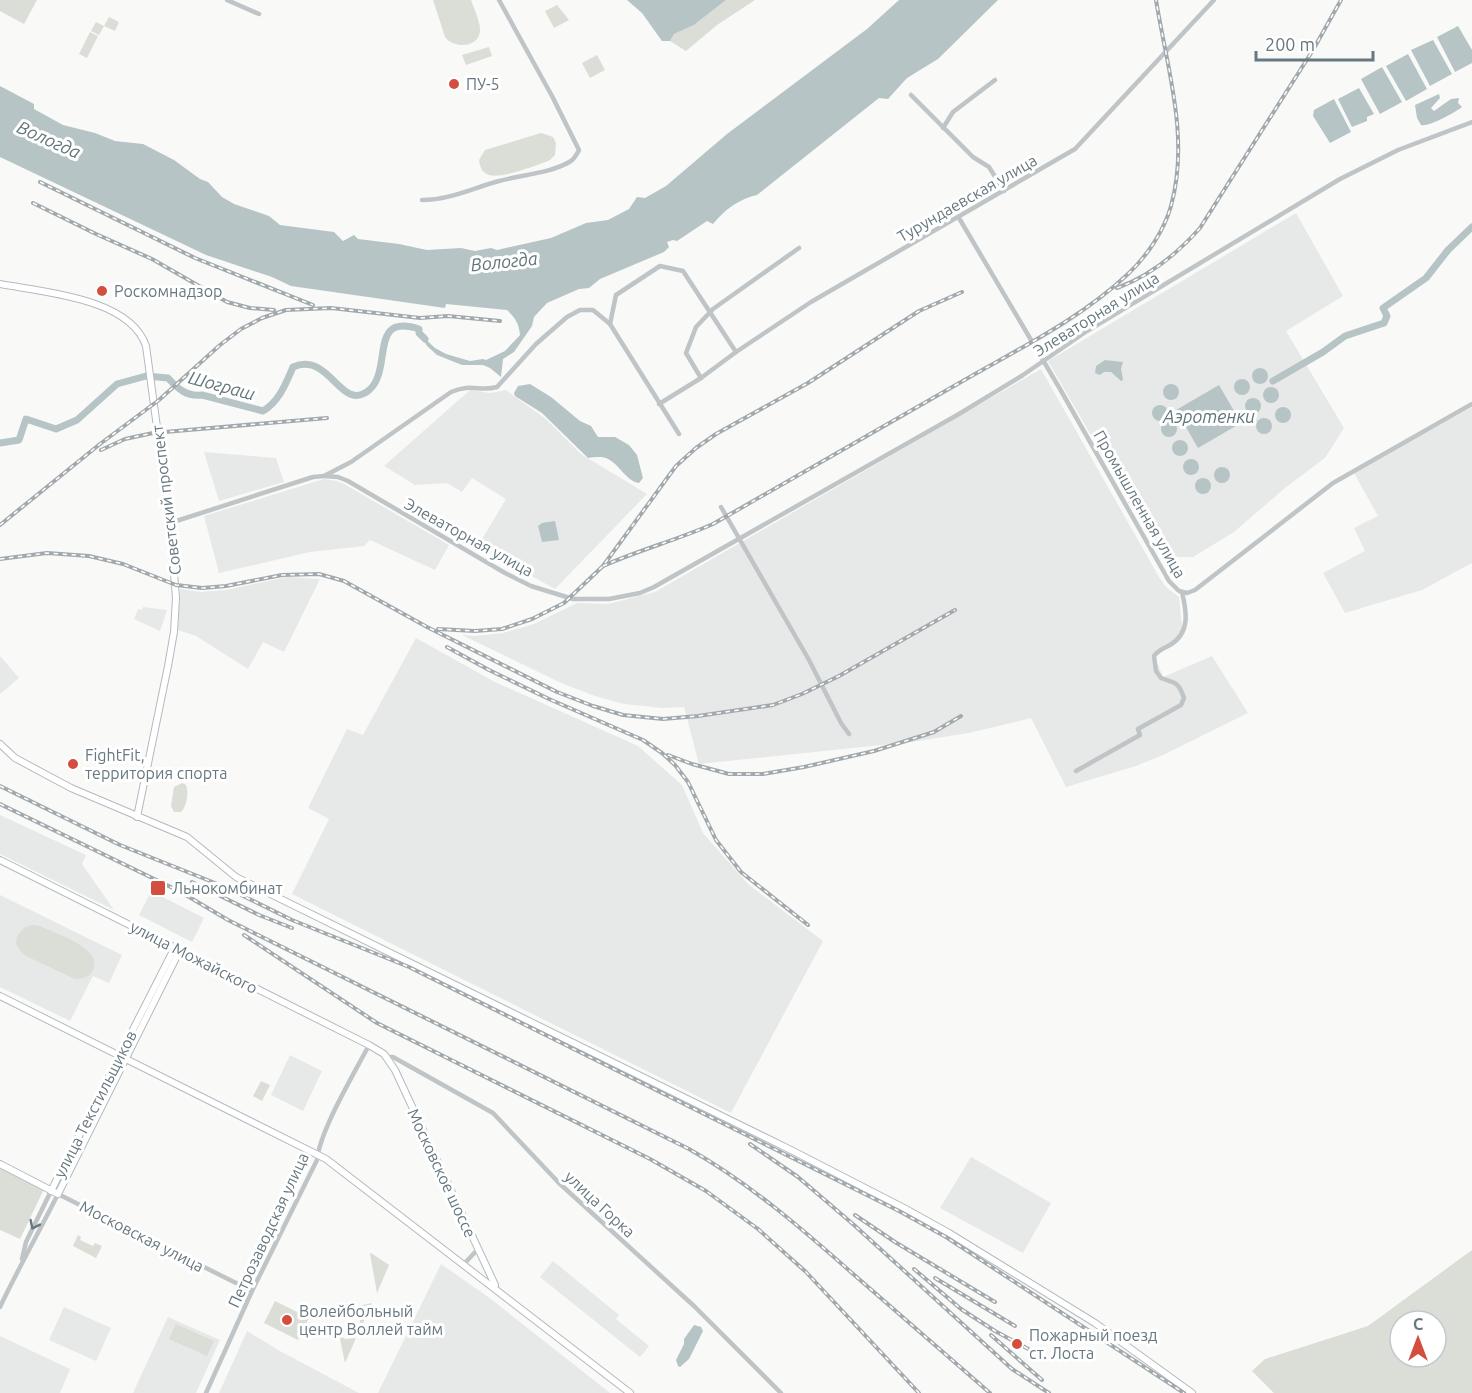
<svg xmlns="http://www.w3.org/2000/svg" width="1472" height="1393" font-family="Ubuntu,sans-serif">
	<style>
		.built { fill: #e7e9e8 }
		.green { fill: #daded7; fill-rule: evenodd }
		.water { fill: #b7c4c6 }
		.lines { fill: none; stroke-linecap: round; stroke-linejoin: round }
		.river { stroke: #b7c4c6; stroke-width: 7 }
		.secondary-casing { stroke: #b4babe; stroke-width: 8 }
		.street { stroke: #bfc4c7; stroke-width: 4.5 }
		.secondary { stroke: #fff; stroke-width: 6 }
		.rail-casing { stroke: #a2a9ad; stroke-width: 4 }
		.rail { stroke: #fff; stroke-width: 1.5; stroke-dasharray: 4.5; stroke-linecap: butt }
		.oneway { stroke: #677880 }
		.poi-dot { fill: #d34e3e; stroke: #fff; stroke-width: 2 }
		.labels { text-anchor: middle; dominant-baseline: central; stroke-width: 6; stroke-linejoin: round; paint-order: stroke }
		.poi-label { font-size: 16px; fill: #677880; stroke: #fff; text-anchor: start }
		.street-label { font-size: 16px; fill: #677880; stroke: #fff }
		.water-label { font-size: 18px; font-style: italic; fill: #627679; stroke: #fff }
	</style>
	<rect width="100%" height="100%" fill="#f9f9f8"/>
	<!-- built -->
	<g class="built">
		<polygon points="1296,213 1343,296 1286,331 1344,428 1325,458 1285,488 1234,532 1193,557 1166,557 1153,537 1144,527 1048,361"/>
		<polygon points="1041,369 1159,577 1167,588 1179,597 1183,636 1155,657 1163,677 1212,656 1248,713 1163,755 1136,766 1066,787 1031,718 969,733 911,742 699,764 684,707 662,708 624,704 595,696 561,683 462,635 474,636 503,633 534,624 577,603 608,604 655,592"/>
		<polygon points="470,390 490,393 506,390 546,419 581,454 647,494 555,589 478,546 506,499 472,478 462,492 447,483 415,485 384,466"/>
		<polygon points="1472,407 1472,563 1422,590 1345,613 1323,573 1365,551 1354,528 1378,516 1354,473"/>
		<polygon points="204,452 276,458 284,482 219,501"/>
		<polygon points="324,479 337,481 346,485 449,545 435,570 370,540 364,546 310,552 219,573 204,516"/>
		<polygon points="287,577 320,579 284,652 263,642 248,669 196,636 178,630 180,589 201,592 226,590"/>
		<polygon points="143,607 167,610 160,631 134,619 138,609 142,610"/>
		<polygon points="416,638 495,682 638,746 682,785 703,833 748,884 823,941 731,1113 292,894 329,819 308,808 347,729 363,735"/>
		<polygon points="0,656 19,678 0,694"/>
		<polygon points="0,815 86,855 82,864 114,910 0,854"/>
		<polygon points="151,891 204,918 192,942 139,915"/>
		<polygon points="0,895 122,955 109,983 93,976 70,1021 0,987"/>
		<polygon points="290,1055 322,1071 303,1111 271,1095"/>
		<polygon points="971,1157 1051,1203 1023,1253 940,1208"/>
		<polygon points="553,1261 619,1315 616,1319 649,1346 640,1357 540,1277"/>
		<polygon points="441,1264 491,1299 610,1393 378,1393"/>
		<polygon points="64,1307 111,1328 96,1361 49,1340"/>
		<polygon points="168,1317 220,1340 196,1393 133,1393"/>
		<polygon points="247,1331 280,1351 359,1393 219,1393"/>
		<polygon points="0,1336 70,1369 60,1393 0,1393"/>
	</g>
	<!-- green -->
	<g class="green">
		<polygon points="0,0 37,0 24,24 0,11"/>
		<path d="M433 0H471C474 9 481 23 480 32 477 49 453 48 445 37Z"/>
		<polygon points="726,0 755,0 717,25 686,51 670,41 674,34 694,25"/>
		<polygon points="557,5 569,20 554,28 545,11"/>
		<polygon points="109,17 119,22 115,31 104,26 99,35 91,31 96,22 104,26"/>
		<polygon points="90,32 98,36 87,58 79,54"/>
		<polygon points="489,47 492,56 466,65 462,55"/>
		<polygon points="597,55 605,70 590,78 582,63"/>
		<path d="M541 133 553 137 556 143 555 155 550 160C538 165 501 179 489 175 482 173 480 167 479 160L485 150Z"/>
		<path d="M182 783 186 785C189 792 187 806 181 812H174L171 806 174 787Z"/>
		<path d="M32 925 40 926C54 933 107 949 92 972 88 978 82 979 75 979L26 956 20 951 16 944 17 936 25 927Z"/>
		<polygon points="261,1081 270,1085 262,1101 253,1096"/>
		<polygon points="0,1166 45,1187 20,1239 0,1230"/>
		<polygon points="78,1235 81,1237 80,1240 93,1246 95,1243 102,1246 96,1258 73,1246"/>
		<path d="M1472 1250V1393H1274L1252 1371 1265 1359 1368 1326ZM1400 1321H1436V1357H1400Z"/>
		<polygon points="371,1253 389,1265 377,1293 370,1254"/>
		<polygon points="275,1301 309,1318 298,1340 264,1323"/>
		<polygon points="372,1303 361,1328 358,1306"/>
		<polygon points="176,1324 214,1341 207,1356 169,1339"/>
		<polygon points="342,1337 345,1339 356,1338 345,1363 340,1339"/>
	</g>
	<!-- water -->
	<g class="water">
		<polygon points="627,0 726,0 694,25 674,34 670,41 662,41 642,13"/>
		<path d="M899 0H998L938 59 907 78 888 99 879 98 757 195C739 199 724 210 713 224L707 221 677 241 673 240 667 242 669 247 664 252 600 279 589 288 579 289 547 303 534 317 532 326 514 352 503 359 501 377 490 368 483 365H462L437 355 427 346 419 333 435 348 446 354 470 361 483 359 486 360 505 351 520 335C519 323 515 318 507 310L446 304 445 308 291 286 272 277 206 255 0 157V86L34 104V109L63 125 95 133 115 141 143 144 174 160 200 179 208 182 222 197 234 204 269 216 280 225 334 232 343 241 354 235 358 239 399 244 427 250 461 248 475 251 491 248 497 250 551 238 586 223 608 220 629 209 637 197 645 198 666 186 727 134 867 29Z"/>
		<polygon points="1458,26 1472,50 1472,63 1455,72 1437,37"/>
		<polygon points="1433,40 1452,74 1430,86 1411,50"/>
		<polygon points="1408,54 1427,89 1406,101 1386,66"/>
		<polygon points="1382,67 1402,102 1380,114 1361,79"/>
		<polygon points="1359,88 1374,114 1367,117 1367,121 1352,127 1338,99"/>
		<path d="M1439 94 1440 98 1431 108 1434 111 1451 99 1459 98 1458 103 1462 107C1454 113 1429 127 1421 125L1417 118 1415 105Z"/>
		<polygon points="1334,99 1351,132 1330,143 1313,116 1314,110"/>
		<polygon points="1105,360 1123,362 1121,369 1123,380 1121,381 1111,372 1104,372 1100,375 1095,373 1096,366"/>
		<circle cx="1260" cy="376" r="8"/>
		<circle cx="1242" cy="387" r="8"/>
		<circle cx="1171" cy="392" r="8"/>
		<path d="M530 384 551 397 580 421 591 426 598 437H615L629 445 637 455 643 478 639 483C626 481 620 465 608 459 603 456 595 457 588 458L542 413 515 396 514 393 518 386Z"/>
		<polygon points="1219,385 1241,423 1198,448 1176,410"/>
		<circle cx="1271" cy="395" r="8"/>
		<circle cx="1253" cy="406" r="8"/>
		<circle cx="1160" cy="413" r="8"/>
		<circle cx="1283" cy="415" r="8"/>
		<circle cx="1264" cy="426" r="8"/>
		<circle cx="1169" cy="429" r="8"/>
		<circle cx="1180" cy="448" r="8"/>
		<circle cx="1191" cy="467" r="8"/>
		<circle cx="1222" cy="475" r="8"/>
		<circle cx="1203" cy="486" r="8"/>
		<polygon points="555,521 559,540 542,542 538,526 542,523"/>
		<polygon points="694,1325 701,1327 703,1331 689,1359 680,1367 678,1366 676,1360 684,1344 684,1339"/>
	</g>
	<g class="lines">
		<!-- river -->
		<g class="river">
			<polyline points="1273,381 1323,352 1345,336 1384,323 1387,316 1383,308 1426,278 1448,250 1472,227"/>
			<path d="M0 443 19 440 26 419 56 429 77 420 117 384 146 376 168 378C178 389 187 397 202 395L263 411C279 402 286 383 293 367 330 351 340 412 368 391 394 371 367 312 419 329V333L425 339"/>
		</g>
		<!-- secondary casing -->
		<g class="secondary-casing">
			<g id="secondary">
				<path d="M0 284C43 292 130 298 146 346L170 523 176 598 174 632 168 666 137 817"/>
				<polyline points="0,744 15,758 71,788 187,837 236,877 791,1150 902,1207 949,1233 1095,1323 1192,1393"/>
				<polyline points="0,860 369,1045 384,1054 395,1070 495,1285"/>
				<polyline points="0,996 326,1159 630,1393"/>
				<polyline points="0,1164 58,1194 180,950"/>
				<polyline points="51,1191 175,947"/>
			</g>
		</g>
		<!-- street -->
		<g class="street">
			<polyline points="227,0 259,14"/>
			<polyline points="911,95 973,157 989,167 1004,191"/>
			<polyline points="943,128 953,112 995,80"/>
			<path d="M422 200C449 200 473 188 499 181 521 175 552 173 571 161 575 158 577 154 579 150L552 96 499 0"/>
			<polyline points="959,218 1060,389 1169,581 1179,591 1187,593 1195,590 1333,483 1472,404"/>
			<polyline points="610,324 616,295 660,266 683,271 736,352"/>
			<polyline points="701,378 686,353 696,327 713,309 799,248"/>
			<polyline points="659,404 701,378 736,352 811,302 1075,149 1214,0"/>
			<polyline points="324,476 338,477 348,481 505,573 531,586 573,599 609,599 640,593 654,587 959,414 1023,375 1087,331 1340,179 1398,150 1472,122"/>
			<polyline points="721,507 809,660 841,723 849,734"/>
			<path d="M170 523 313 477 324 476 351 462 451 392C472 383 479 392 497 387L536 344 567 317 580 310H593L610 324 679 434"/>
			<path d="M1076 771 1140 735 1138 729 1181 705 1184 698C1178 681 1176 684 1161 678L1156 671 1154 656C1158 650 1163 649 1170 645 1190 633 1187 613 1182 592"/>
			<polyline points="387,1057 393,1057 493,1113 559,1183 694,1306 781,1393"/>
			<polyline points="22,1259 26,1242 51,1191"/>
			<polyline points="464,1264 478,1249"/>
			<path d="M0 1307C18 1269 39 1232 58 1194L252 1291"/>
			<path d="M206 1393 252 1291 317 1160C320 1130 354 1074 369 1045"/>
		</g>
		<!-- secondary -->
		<use href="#secondary" class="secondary"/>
		<!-- rail casing -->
		<g class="rail-casing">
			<g id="rail">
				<polyline points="40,182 195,258 313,305"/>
				<polyline points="33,203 96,234 152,259 227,302 250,308 274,310"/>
				<path d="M1117 288C1150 276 1177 254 1200 228L1313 50 1341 0"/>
				<polyline points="101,450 125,439 153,433 327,418"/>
				<polyline points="0,525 100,444 159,400 220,345 241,329 262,318 286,310 331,308 420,318 448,316 500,321"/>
				<polyline points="0,559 47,553 89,556 123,564 176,585 202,588 226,586 282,575 319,574 344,581 427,627 557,692 593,706 623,715 663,719 698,716 773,705 802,694 839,676 955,610"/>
				<path d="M603 566C639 550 677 540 713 524 796 477 878 429 961 382 1018 349 1079 320 1128 274 1147 256 1164 231 1171 206 1190 138 1167 68 1156 0"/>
				<polyline points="438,629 475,631 502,629 532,619 564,603 603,566 676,466 696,448 716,434 808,383 919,311 962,292"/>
				<polyline points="447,647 489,670 549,699 643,740 662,753 675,765 688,782 716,840 741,872 808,925"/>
				<polyline points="668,755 692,764 729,774 763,774 804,767 874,751 934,732 961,716"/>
				<polyline points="0,786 120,845 225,887 292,920 409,967 899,1211 946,1237 1184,1393"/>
				<path d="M0 804 179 891 228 920 689 1149C749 1183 800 1227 852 1273 898 1313 944 1353 990 1393"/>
				<polyline points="192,882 259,915 292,928"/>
				<polyline points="244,935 377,1023 650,1159 706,1191 758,1229 806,1272 919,1393"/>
				<polyline points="750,1144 798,1177 854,1225 1012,1369 1049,1393"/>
				<polyline points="855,1215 895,1242 995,1302"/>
				<polyline points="914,1269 961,1309 995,1331 1032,1351"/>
				<polyline points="935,1278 1015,1326"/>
				<polyline points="991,1335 1042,1380"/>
			</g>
		</g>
		<!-- rail -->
		<use href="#rail" class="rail"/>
	</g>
	<!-- one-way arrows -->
	<defs><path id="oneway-chevron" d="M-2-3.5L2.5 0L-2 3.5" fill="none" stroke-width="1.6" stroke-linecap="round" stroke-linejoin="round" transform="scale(1.5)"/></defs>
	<use class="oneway" href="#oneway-chevron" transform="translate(34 1225) rotate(116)"/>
	<!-- markers -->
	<g class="poi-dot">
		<circle cx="454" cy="84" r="6"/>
		<circle cx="102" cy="291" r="6"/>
		<circle cx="73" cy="764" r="6"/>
		<rect x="150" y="880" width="16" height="16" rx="3"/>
		<circle cx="287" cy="1320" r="6"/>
		<circle cx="1017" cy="1344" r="6"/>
	</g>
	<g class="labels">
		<!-- poi labels -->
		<g class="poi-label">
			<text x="466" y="84">ПУ-5</text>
			<text x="114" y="291">Роскомнадзор</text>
			<text x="85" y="755">FightFit,<tspan x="85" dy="18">территория спорта</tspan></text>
			<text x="172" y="888">Льнокомбинат</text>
			<text x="299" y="1311">Волейбольный<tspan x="299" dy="18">центр Воллей тайм</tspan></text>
			<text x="1029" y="1335">Пожарный поезд<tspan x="1029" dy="18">ст. Лоста</tspan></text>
		</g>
		<!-- street labels -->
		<g class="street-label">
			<text transform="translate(967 198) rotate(-30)">Турундаевская улица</text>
			<text transform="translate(1096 314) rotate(-32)">Элеваторная улица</text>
			<text transform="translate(166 500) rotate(-97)">Советский проспект</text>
			<text transform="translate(1140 504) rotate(60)">Промышленная улица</text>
			<text transform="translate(469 537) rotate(29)">Элеваторная улица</text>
			<text transform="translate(194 957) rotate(27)">улица Можайского</text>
			<text transform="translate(95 1104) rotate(-63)">улица Текстильщиков</text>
			<text transform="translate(442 1173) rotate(65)">Московское шоссе</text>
			<text transform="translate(600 1204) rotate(43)">улица Горка</text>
			<text transform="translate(268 1230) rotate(-65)">Петрозаводская улица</text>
			<text transform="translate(142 1236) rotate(27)">Московская улица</text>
		</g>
		<!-- water labels -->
		<g class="water-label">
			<text transform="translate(49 139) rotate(24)">Вологда</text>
			<text transform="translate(504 261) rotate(-6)">Вологда</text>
			<text transform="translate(222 385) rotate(15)">Шограш</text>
			<text x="1209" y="416">Аэротенки</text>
		</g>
	</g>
	<!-- north arrow -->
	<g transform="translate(1418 1339)"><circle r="28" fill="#ffffff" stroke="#c2c9cc" stroke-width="1.5"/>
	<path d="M0-4.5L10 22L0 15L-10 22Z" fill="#d34e3e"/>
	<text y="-9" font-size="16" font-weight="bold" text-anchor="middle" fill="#677880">С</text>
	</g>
	<!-- scale -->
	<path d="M1256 51v9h117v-9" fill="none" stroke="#677880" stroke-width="3"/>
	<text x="1265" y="51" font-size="18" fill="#677880" stroke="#ffffff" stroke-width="4.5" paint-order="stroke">200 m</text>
</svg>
